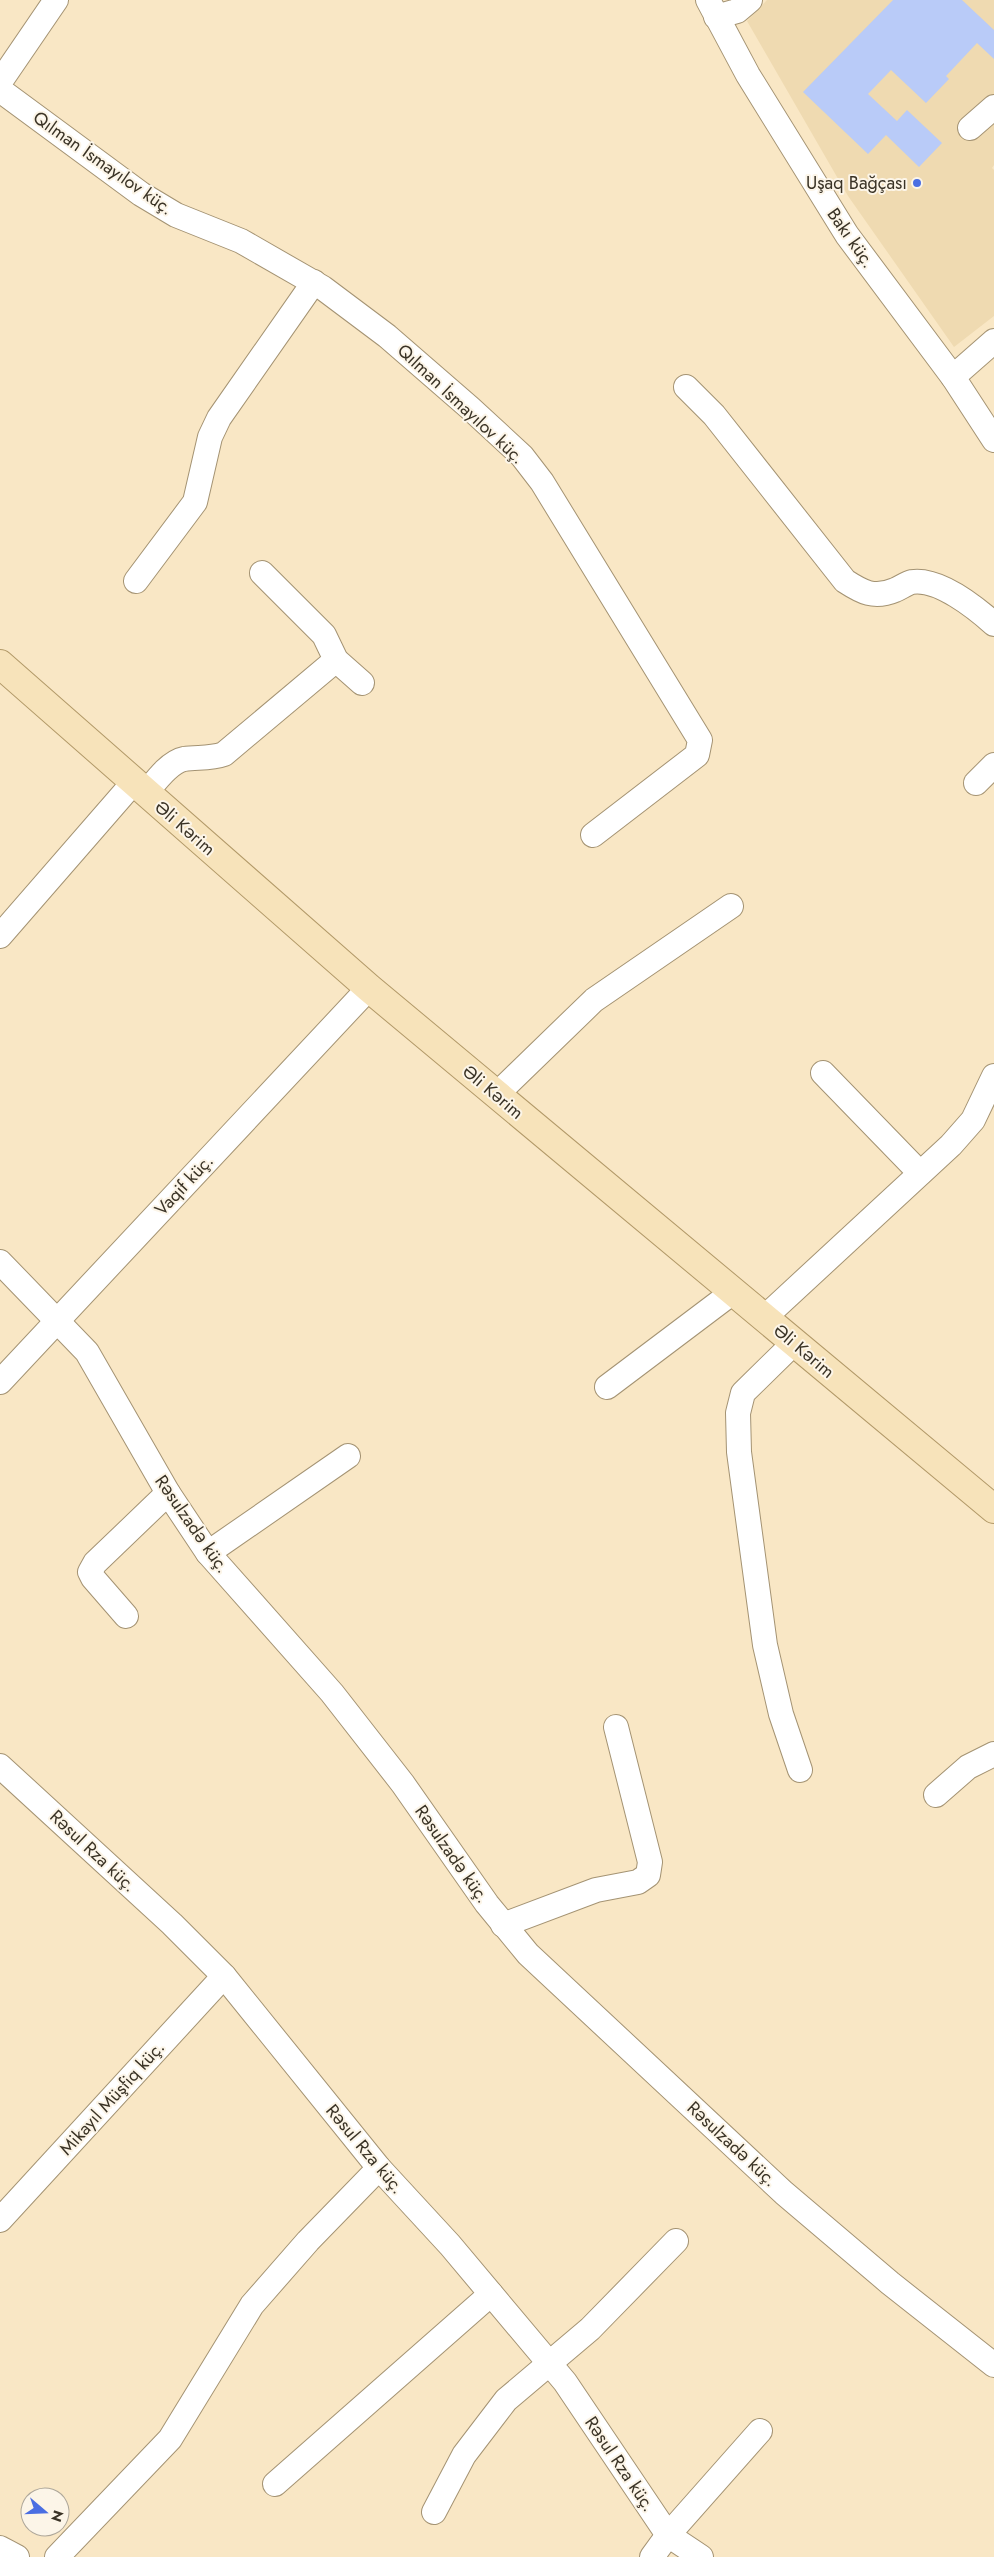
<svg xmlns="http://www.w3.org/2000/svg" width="994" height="2557" font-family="Jost,sans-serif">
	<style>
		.built { fill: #efdab1 }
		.building { fill: #b9cbf8 }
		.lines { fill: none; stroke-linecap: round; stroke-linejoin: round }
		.minor-casing { stroke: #a49373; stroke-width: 26 }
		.major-casing { stroke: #b29968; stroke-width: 30 }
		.minor { stroke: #fff; stroke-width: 24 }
		.major { stroke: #f7e3ba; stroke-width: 28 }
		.poi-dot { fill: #4a6ee2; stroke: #fcf5e8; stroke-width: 2 }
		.labels { text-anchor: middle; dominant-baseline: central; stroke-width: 4; stroke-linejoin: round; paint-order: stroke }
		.street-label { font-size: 18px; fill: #3a3326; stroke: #fcf5e8 }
		.poi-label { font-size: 18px; fill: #3a3326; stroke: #fcf5e8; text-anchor: end }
	</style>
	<rect width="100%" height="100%" fill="#f9e7c5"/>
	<!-- built -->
	<polygon class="built" points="767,0 994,0 994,165 992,168 994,170 994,316 954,347 848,196 747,21"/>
	<!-- building -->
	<polygon class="building" points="893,0 962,0 994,30 994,59 977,43 946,76 949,79 926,103 891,70 868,94 897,121 907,110 942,143 919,167 886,135 868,154 803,92"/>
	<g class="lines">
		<!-- minor casing -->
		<g class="minor-casing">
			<g id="minor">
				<polyline points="708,0 748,75 847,235 953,377 994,440"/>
				<polyline points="716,17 737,11 750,0"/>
				<polyline points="0,82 56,0"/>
				<polyline points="0,90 141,194 176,215 241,241 323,288 387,336 470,408 522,456 542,482 700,740 697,755 593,835"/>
				<polyline points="970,128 994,107"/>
				<polyline points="953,377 994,341"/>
				<path d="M686 387 714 415 845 581C862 592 874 599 895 590 900 588 907 583 912 582 939 578 976 608 994 624"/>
				<polyline points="262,573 324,635 336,660 362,683"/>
				<polyline points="136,581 195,502 210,437 219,418 314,282"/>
				<polyline points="976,783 994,765"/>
				<path d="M146 793C155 782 169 762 184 759 198 757 210 759 224 754L336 660"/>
				<polyline points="0,936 133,783"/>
				<polyline points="823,1073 920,1173"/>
				<polyline points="496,1095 594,1000 731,906"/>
				<polyline points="0,1262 87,1352 168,1493 208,1553 332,1693 403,1784 487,1904 528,1954 784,2193 890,2283 994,2365"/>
				<polyline points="764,1318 951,1145 973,1120 994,1076"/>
				<polyline points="794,1343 743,1393 738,1413 739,1452 765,1645 781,1714 800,1770"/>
				<polyline points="0,1382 369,988"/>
				<polyline points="607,1387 733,1292"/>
				<polyline points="208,1553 348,1456"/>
				<polyline points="126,1616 93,1578 90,1572 95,1563 168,1493"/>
				<polyline points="0,1766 172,1924 224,1976 379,2168 450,2245 565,2382 668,2535 701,2557"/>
				<polyline points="936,1795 968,1767 994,1754"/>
				<polyline points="503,1925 596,1890 638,1882 648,1875 650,1862 616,1727"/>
				<polyline points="0,2220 224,1976"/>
				<polyline points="275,2484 491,2294"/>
				<polyline points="434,2512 464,2455 506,2400 590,2329 676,2241"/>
				<polyline points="0,2548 17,2557"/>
				<polyline points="57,2557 170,2439 252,2305 308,2241 379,2168"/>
				<polyline points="652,2557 668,2535 760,2431"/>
			</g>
		</g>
		<!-- major casing -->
		<g class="major-casing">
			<polyline id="major" points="0,664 369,988 994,1509"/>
		</g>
		<!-- minor -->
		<use href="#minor" class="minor"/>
		<!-- major -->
		<use href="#major" class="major"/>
	</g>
	<!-- markers -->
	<circle class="poi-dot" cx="917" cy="183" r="5"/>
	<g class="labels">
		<!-- street labels -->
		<g class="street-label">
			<text transform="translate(103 163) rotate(35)">Qılman İsmayılov küç.</text>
			<text transform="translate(851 238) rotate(55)">Bakı küç.</text>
			<text transform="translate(461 404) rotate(43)">Qılman İsmayılov küç.</text>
			<text transform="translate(185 828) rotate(41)">Əli Kərim</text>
			<text transform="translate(493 1092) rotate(40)">Əli Kərim</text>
			<text transform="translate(184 1185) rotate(-47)">Vaqif küç.</text>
			<text transform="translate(804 1351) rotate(40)">Əli Kərim</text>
			<text transform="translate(192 1524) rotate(55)">Rəsulzadə küç.</text>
			<text transform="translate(93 1851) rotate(43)">Rəsul Rza küç.</text>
			<text transform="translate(452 1854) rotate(55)">Rəsulzadə küç.</text>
			<text transform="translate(112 2098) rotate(-48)">Mikayıl Müşfiq küç.</text>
			<text transform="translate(732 2144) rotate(43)">Rəsulzadə küç.</text>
			<text transform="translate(365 2149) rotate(50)">Rəsul Rza küç.</text>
			<text transform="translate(620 2464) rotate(56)">Rəsul Rza küç.</text>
		</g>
		<!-- poi labels -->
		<g class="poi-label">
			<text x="907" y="183">Uşaq Bağçası</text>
		</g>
	</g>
	<!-- north arrow -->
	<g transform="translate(45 2512) rotate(109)"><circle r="24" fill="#fcf5e8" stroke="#aea79a"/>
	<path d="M0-4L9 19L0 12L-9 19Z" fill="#4a6ee2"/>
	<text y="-8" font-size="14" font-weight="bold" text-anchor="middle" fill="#3a3326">N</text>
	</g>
</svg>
